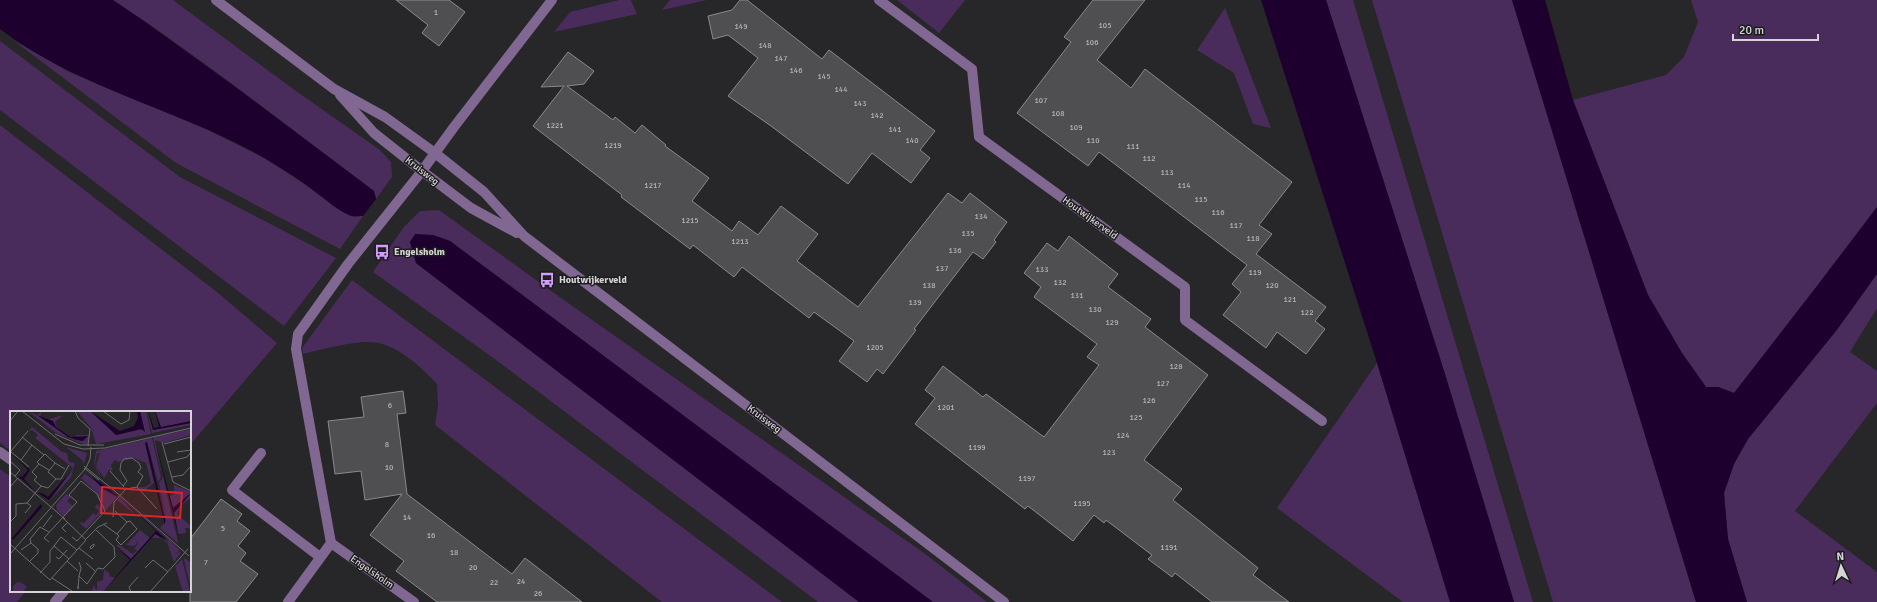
<svg xmlns="http://www.w3.org/2000/svg" width="1877" height="602" font-family="Signika,sans-serif">
	<style>
		.green { fill: #492c5c }
		.water { fill: #1e002f }
		.building { fill: #4f4e51; stroke: #8b898c }
		.lines { fill: none; stroke-linecap: round; stroke-linejoin: round }
		.minor { stroke: #816893; stroke-width: 10 }
		.labels { text-anchor: middle; dominant-baseline: central; stroke-width: 3; stroke-linejoin: round; paint-order: stroke }
		.number-label { font-size: 8px; fill: #b4b3b5 }
		.street-label { font-size: 10px; fill: #d6d5d6; stroke: #1d1c1e }
		.poi-label { font-size: 10px; font-weight: bold; fill: #d6d5d6; stroke: #1d1c1e; text-anchor: start }
		.inset-road { fill: none; stroke: #6d6c6e; stroke-width: 1 }
		.view { fill: #d62828; fill-opacity: 0.15; stroke: #d62828; stroke-width: 2 }
		.inset-edge { fill: none; stroke: #d6d5d6; stroke-width: 2 }
	</style>
	<rect width="100%" height="100%" fill="#272628"/>
	<!-- green -->
	<g class="green">
		<path d="M113 0H173L296 91 380 150 391 162 392 177 376 199 374 191C287 126 203 59 113 0Z"/>
		<polygon points="619,0 631,0 637,14 554,32 570,12"/>
		<polygon points="670,0 707,0 662,10"/>
		<polygon points="897,0 965,0 939,33"/>
		<polygon points="1326,0 1353,0 1533,602 1514,602 1445,374"/>
		<polygon points="1372,0 1512,0 1696,602 1553,602"/>
		<polygon points="1691,0 1877,0 1877,207 1817,286 1734,393 1718,387 1706,387 1682,353 1648,295 1573,100 1666,75 1684,57 1698,22"/>
		<polygon points="1225,8 1271,128 1253,124 1234,73 1197,50"/>
		<polygon points="13,40 69,72 208,130 266,159 312,189 342,211 352,216 363,216 340,249 176,163"/>
		<polygon points="0,41 180,177 336,258 284,326 0,110"/>
		<polygon points="0,125 217,292 277,343 190,445 190,412 11,412 11,451 0,443"/>
		<polygon points="439,210 561,298 928,556 987,602 933,602 450,241 433,235 410,242 416,263 859,602 818,602 492,357 373,272 403,228 420,211"/>
		<polygon points="1877,274 1877,308 1850,352 1877,371 1877,403 1795,511 1877,572 1877,602 1747,602 1728,539 1724,493 1734,464 1748,439 1836,331"/>
		<path d="M352 280 782 602H662L435 425 438 405 437 384C420 366 396 343 370 342 348 342 324 349 303 354L302 348Z"/>
		<polygon points="1377,363 1450,602 1403,602 1277,508"/>
		<polygon points="0,469 11,477 11,591 26,591 17,602 0,602"/>
	</g>
	<!-- water -->
	<g class="water">
		<path d="M0 0H113L144 21 234 86 374 191 376 199 363 216C360 216 355 217 351 216 338 211 325 199 314 191 299 179 282 169 266 159 180 109 80 90 0 29Z"/>
		<polygon points="1261,0 1326,0 1445,374 1514,602 1450,602 1377,363"/>
		<polygon points="1512,0 1545,0 1573,100 1648,295 1682,353 1706,387 1718,387 1734,393 1817,286 1877,207 1877,274 1836,331 1748,439 1734,464 1724,493 1728,539 1747,602 1696,602"/>
		<polygon points="415,234 433,235 450,241 933,602 859,602 416,263 410,242"/>
	</g>
	<!-- building -->
	<g class="building">
		<polygon points="396,0 449,0 465,12 439,46 422,33 428,25"/>
		<polygon points="740,0 747,0 822,59 829,50 935,131 920,150 930,158 911,183 872,153 848,184 771,126 728,96 758,58 728,35 713,39 708,16 732,10"/>
		<polygon points="1093,0 1145,0 1097,60 1131,88 1145,69 1292,182 1259,225 1272,234 1256,254 1326,307 1315,321 1325,329 1306,354 1277,332 1266,348 1223,315 1241,292 1232,284 1247,265 1099,152 1088,166 1017,113 1071,42 1064,37"/>
		<polygon points="568,52 594,71 584,84 567,86 613,120 615,117 635,133 642,125 666,145 665,146 709,178 692,201 732,231 739,221 758,235 781,206 818,234 797,261 858,307 948,193 962,203 970,193 1007,222 994,240 996,242 983,259 973,252 914,329 916,330 883,374 877,369 867,382 839,361 854,341 814,312 809,318 742,267 734,277 693,245 690,249 621,197 622,195 533,126 564,86 541,87"/>
		<polygon points="1069,236 1118,274 1108,287 1151,319 1145,327 1208,375 1144,460 1182,489 1173,500 1258,568 1253,575 1289,602 1212,602 1175,573 1172,577 1148,559 1152,555 1106,520 1104,523 1094,515 1073,541 1028,506 1025,509 915,424 935,398 925,390 943,366 983,397 986,394 1044,437 1099,365 1087,357 1097,344 1034,297 1041,287 1024,273 1047,243 1058,251"/>
		<polygon points="403,391 406,413 397,414 407,494 512,574 525,558 582,602 437,602 396,571 404,561 370,535 402,494 365,500 361,471 335,474 328,421 364,417 361,397"/>
		<polygon points="221,499 242,514 237,521 250,531 238,546 246,553 240,561 258,574 236,602 190,602 190,539"/>
	</g>
	<g class="lines">
		<!-- minor -->
		<g class="minor">
			<polyline points="216,0 334,89 385,117 435,153 484,192 524,236 1004,602"/>
			<polyline points="879,0 972,69 979,137 1185,287 1185,320 1322,421"/>
			<polyline points="340,95 374,133 422,171 471,208 517,233"/>
			<polyline points="0,452 11,460"/>
			<polyline points="261,453 232,490 320,557"/>
			<polyline points="331,543 414,602"/>
			<polyline points="55,602 64,591"/>
			<polyline points="288,602 331,543 296,349 298,334 348,264 422,171 454,127 552,0"/>
		</g>
	</g>
	<!-- icons -->
	<defs>
		<g id="bus-bare" transform="scale(1.2)"><path d="M-5-6H5V4H4V6H2V4H-2V6H-4V4H-5ZM-3.5-4V0h7V-4ZM-3.5 1.2v1.5H-2V1.2ZM2 1.2v1.5H3.5V1.2Z" fill="#d49cfb" stroke="#1d1c1e" stroke-width="2.5" paint-order="stroke"/></g>
	</defs>
	<g fill-rule="evenodd">
		<use href="#bus-bare" x="382" y="252"/>
		<use href="#bus-bare" x="547" y="280"/>
	</g>
	<g class="labels">
		<!-- number labels -->
		<g class="number-label">
			<text x="436" y="12">1</text>
			<text x="1105" y="25">105</text>
			<text x="741" y="26">149</text>
			<text x="1092" y="42">106</text>
			<text x="765" y="45">148</text>
			<text x="781" y="58">147</text>
			<text x="796" y="70">146</text>
			<text x="824" y="76">145</text>
			<text x="841" y="89">144</text>
			<text x="1041" y="100">107</text>
			<text x="860" y="103">143</text>
			<text x="1058" y="113">108</text>
			<text x="877" y="115">142</text>
			<text x="555" y="125">1221</text>
			<text x="1076" y="127">109</text>
			<text x="895" y="129">141</text>
			<text x="912" y="140">140</text>
			<text x="1093" y="140">110</text>
			<text x="613" y="145">1219</text>
			<text x="1133" y="146">111</text>
			<text x="1149" y="158">112</text>
			<text x="1167" y="172">113</text>
			<text x="653" y="185">1217</text>
			<text x="1184" y="185">114</text>
			<text x="1201" y="199">115</text>
			<text x="1218" y="212">116</text>
			<text x="981" y="216">134</text>
			<text x="690" y="220">1215</text>
			<text x="1236" y="225">117</text>
			<text x="968" y="233">135</text>
			<text x="1253" y="238">118</text>
			<text x="740" y="241">1213</text>
			<text x="955" y="250">136</text>
			<text x="942" y="268">137</text>
			<text x="1042" y="269">133</text>
			<text x="1255" y="272">119</text>
			<text x="1060" y="282">132</text>
			<text x="929" y="285">138</text>
			<text x="1272" y="285">120</text>
			<text x="1077" y="295">131</text>
			<text x="1290" y="299">121</text>
			<text x="915" y="302">139</text>
			<text x="1095" y="309">130</text>
			<text x="1307" y="312">122</text>
			<text x="1112" y="322">129</text>
			<text x="875" y="347">1205</text>
			<text x="1176" y="366">128</text>
			<text x="1163" y="383">127</text>
			<text x="1149" y="400">126</text>
			<text x="390" y="405">6</text>
			<text x="946" y="407">1201</text>
			<text x="1136" y="417">125</text>
			<text x="1123" y="435">124</text>
			<text x="387" y="444">8</text>
			<text x="977" y="447">1199</text>
			<text x="1109" y="452">123</text>
			<text x="389" y="467">10</text>
			<text x="1027" y="478">1197</text>
			<text x="1082" y="503">1195</text>
			<text x="407" y="517">14</text>
			<text x="223" y="528">5</text>
			<text x="431" y="535">16</text>
			<text x="1169" y="547">1191</text>
			<text x="454" y="552">18</text>
			<text x="206" y="562">7</text>
			<text x="473" y="567">20</text>
			<text x="521" y="581">24</text>
			<text x="494" y="582">22</text>
			<text x="538" y="593">26</text>
		</g>
		<!-- street labels -->
		<g class="street-label">
			<text transform="translate(422 171) rotate(38)">Kruisweg</text>
			<text transform="translate(1090 218) rotate(36)">Houtwijkerveld</text>
			<text transform="translate(764 419) rotate(37)">Kruisweg</text>
			<text transform="translate(372 572) rotate(35)">Engelsholm</text>
		</g>
		<!-- poi labels -->
		<g class="poi-label">
			<text x="394" y="252">Engelsholm</text>
			<text x="559" y="280">Houtwijkerveld</text>
		</g>
	</g>
	<!-- overview -->
	<g transform="translate(10 411)">
		<rect width="181" height="181" fill="#272628"/>
		<path d="M18 0 27 4 32 0 30 5 36 9 53 4 45 11 47 17 41 9H35L28 4 65 29 74 30 78 25 69 27 65 24H79L78 33 76 34 46 22ZM67 0H80L107 24 132 18 130 0H136L141 23 86 33 81 17ZM137 0 143 19 181 12V14L142 22ZM146 0H181V10L150 17ZM22 16 52 41 57 42 59 51 65 52 61 66 40 90 63 57 25 27 28 24 22 19 18 20ZM181 18V24L154 32 145 29 152 66 143 26ZM142 27 151 66 148 71 137 31 135 32 144 72 135 79 132 80 128 76H135L141 72 136 52 124 47 108 51 105 49 101 54 103 60 99 59 94 67 86 55 90 42 87 43 85 54 91 65 88 62 84 53 86 40ZM56 36 77 42 74 53 72 49ZM75 63 107 86 103 91 101 89 103 91 96 99 91 95 87 82 71 67 57 83 61 86 57 90 63 95 54 105 47 100 46 94ZM153 66 168 131 169 133 150 117 156 110 148 72 157 110 149 72ZM164 74 181 81V87L171 94 167 103 181 115V122L179 117H175L176 122 168 123 164 102 181 82 163 97 159 85 164 83ZM110 86 158 128 156 131H155L150 127H142L146 123 154 130 157 128 111 88 127 105 107 89ZM87 93 94 99 76 118 69 111 74 112 83 102 86 104 89 100 85 96ZM130 119 140 127 121 148 107 135 108 133 123 143 127 139 124 138 128 133 125 127 127 133 123 135 116 134ZM159 128 170 140 164 142 171 141 164 151 157 131ZM176 145 172 148 180 181H173L165 155ZM175 147 181 152V178L174 149ZM94 158 100 163 99 165 105 167 93 181H81L84 174 86 179 90 176 87 178V171L93 169ZM7 171 12 172 17 176 13 181H3V175Z" fill="#492c5c"/>
		<path d="M80 0 110 20 124 15 128 7 127 0H130L135 21 131 18 106 24ZM138 0 144 17 149 16 145 0 151 16 181 10V12L143 19ZM27 4 43 10 46 16 61 26 78 25 72 30 58 26ZM145 29 163 97 181 82 164 102 170 131ZM137 31 155 109V114L135 32ZM0 41 20 59 14 68 25 80 8 65 12 66 18 59ZM63 58 39 89 28 82H32L38 86ZM82 66 95 75 108 86 93 78ZM110 87 157 129 145 123 93 181 120 149 107 136 121 148 146 120ZM31 93 32 96 3 129 2 127Z" fill="#1e002f"/>
		<path class="inset-road" d="M12 0 54 33 73 38 95 37 181 17M65 0 68 7 80 18 78 35M93 0 111 13 119 9 120 0M0 10 8 0M45 23 70 34H94M12 26 34 44M152 31 163 71 181 80M154 33 181 26M0 40 19 56M1 40 18 20M167 41 181 39M11 49 22 34M0 50 10 59 5 65M158 51 177 46 181 41M29 53 27 51 35 43 45 52M74 55 106 81M74 57 89 69M55 58 45 52 38 61 46 68H51L59 54M100 60 114 76M0 61 55 108M162 66 173 64 181 55M31 75 38 77 46 68M113 75 117 70 110 59 111 52 114 48 122 47 129 52 131 57 128 61 133 65 127 76 147 98M0 76 8 67M106 81 179 145M105 100 117 111 107 123 109 125 106 129 111 134 127 118 120 110 117 111M15 102 21 95 17 92M103 106 104 91 116 78 127 76M0 111 6 105V93L17 92 31 75 24 69 27 66 22 61 29 53 39 59M93 113 107 123M33 116 42 104M56 121 52 117 58 111M76 128 88 116 97 112M39 131 34 127 67 91 59 84 71 70 87 83 95 100 67 130 62 126M21 132 20 128 30 116 39 121M0 133 40 169 76 129 53 107M84 133V135L81 138 80 136ZM44 135 59 148M69 137 83 148M11 139 21 132 28 138V142L20 150M0 143 76 57 80 48 81 36M46 146 49 148 57 139M57 150 68 160M69 151 71 157 69 165 77 173 88 157 93 158 105 146 104 136 86 119M76 152 85 160M135 157 143 149 158 161M30 162 40 151V140L51 126 67 139M42 167 62 180M68 175V178L69 165M121 181 119 176 128 166M140 181 178 138"/>
		<path class="view" d="M92 76 172 82 170 107 91 102Z"/>
		<rect width="181" height="181" class="inset-edge"/>
	</g>
	<!-- north arrow -->
	<g transform="translate(1841 566) rotate(356)" stroke="#1d1c1e" stroke-width="3" paint-order="stroke">
	<path d="M0-3L7 15L0 10L-7 15Z" fill="#d6d5d6"/>
	<text y="-6" font-size="11" font-weight="bold" text-anchor="middle" fill="#d6d5d6">N</text>
	</g>
	<!-- scale -->
	<path d="M1733 34v6h85v-6" fill="none" stroke="#d6d5d6" stroke-width="2"/>
	<text x="1739" y="34" font-size="12" fill="#d6d5d6" stroke="#1d1c1e" stroke-width="3" paint-order="stroke">20 m</text>
</svg>
